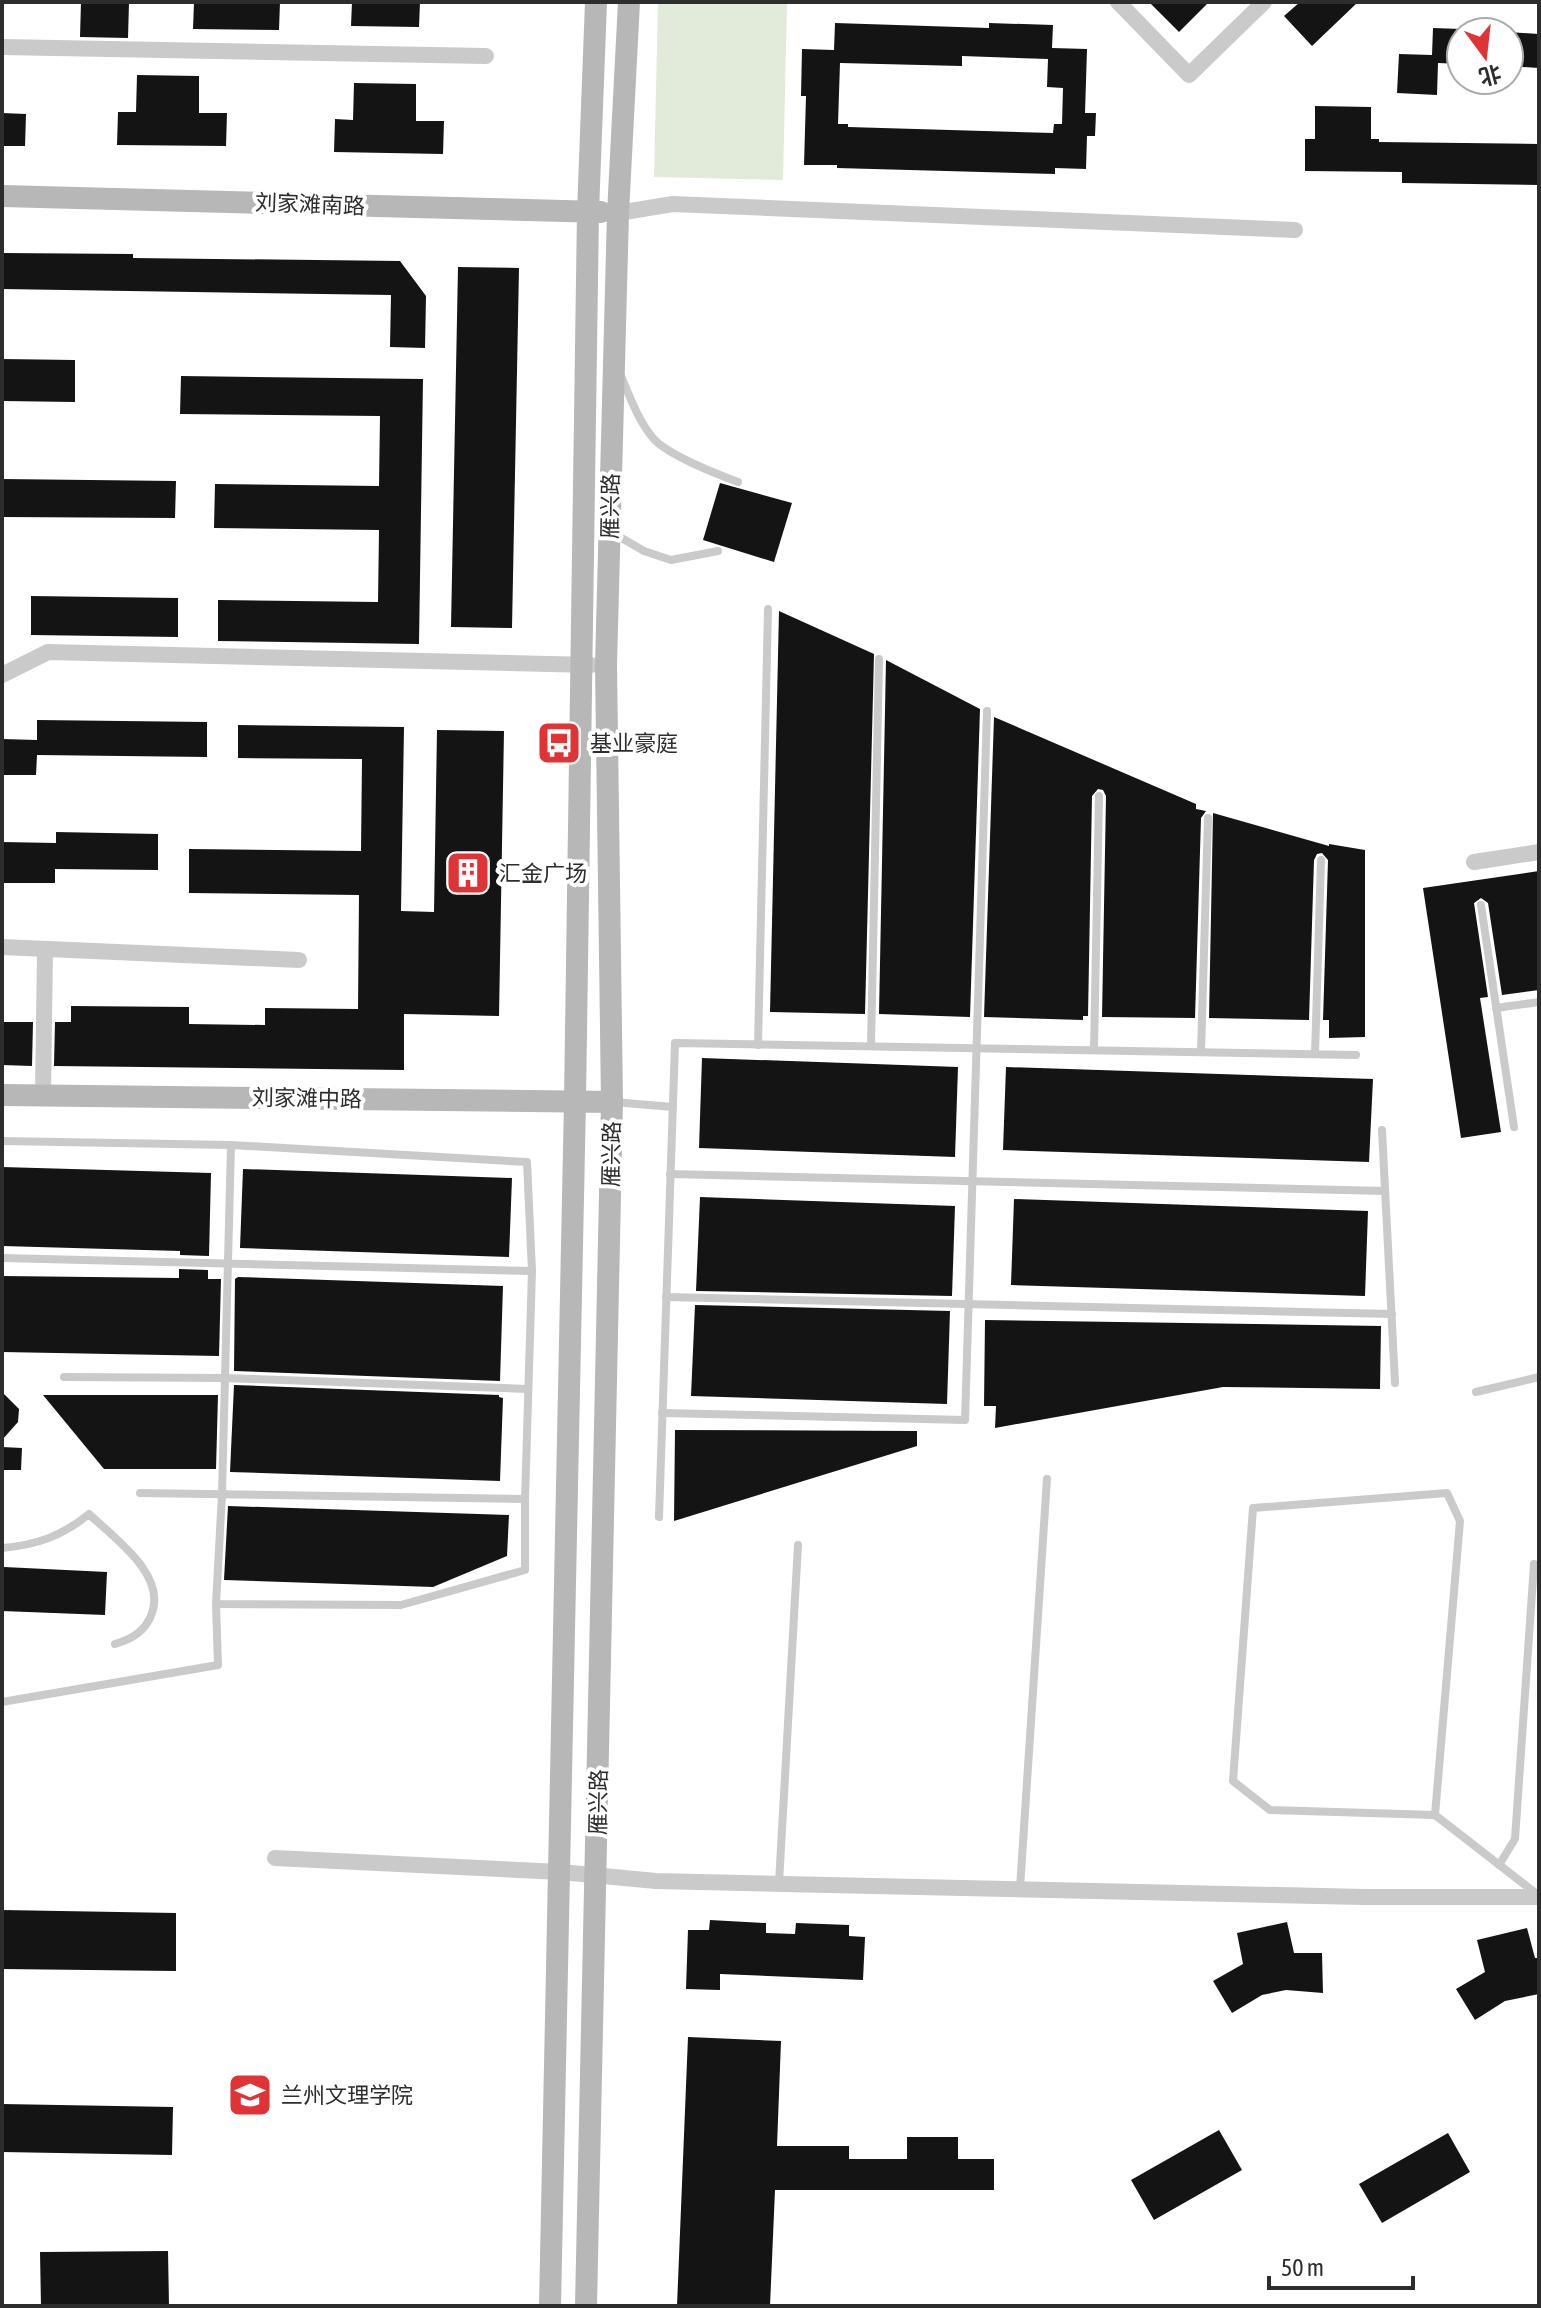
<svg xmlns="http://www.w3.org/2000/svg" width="1541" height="2308" font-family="'Asap Condensed','Noto Sans SC',sans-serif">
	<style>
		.green { fill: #e2eada }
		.building { fill: #141414; fill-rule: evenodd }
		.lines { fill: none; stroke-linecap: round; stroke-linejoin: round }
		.lane { stroke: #cacaca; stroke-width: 8 }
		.street { stroke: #cacaca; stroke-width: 16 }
		.secondary { stroke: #b7b7b7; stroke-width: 22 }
		.labels { text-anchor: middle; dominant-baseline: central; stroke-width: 8; stroke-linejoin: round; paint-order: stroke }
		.street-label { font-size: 22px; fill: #2d2d2d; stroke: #fff }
		.poi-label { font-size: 22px; fill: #2d2d2d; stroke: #fff; text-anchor: start }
	</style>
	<rect width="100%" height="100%" fill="#fff"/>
	<!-- green -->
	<polygon class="green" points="658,2 787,2 783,180 654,177"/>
	<!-- building -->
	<g class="building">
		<polygon points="81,2 129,2 128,38 80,37"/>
		<polygon points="194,2 280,2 279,30 193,29"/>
		<polygon points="352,2 420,2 419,27 351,26"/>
		<polygon points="1149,2 1209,2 1179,32"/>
		<polygon points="1300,2 1358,2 1312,46 1284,16"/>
		<path d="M835 23 989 28V23L1053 25 1052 48 1087 49 1085 113H1096L1095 136H1087L1086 169 1055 168V174L837 168V165H804L806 96H801L802 49 834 50ZM962 56 1048 59 1047 87 1063 88 1062 124H1054L1053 133 848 127V124H838L840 63 962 66Z"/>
		<polygon points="1433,28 1461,29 1461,64 1438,63 1437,95 1397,93 1399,54 1432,55"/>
		<polygon points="1509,32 1539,34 1539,68 1509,66"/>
		<polygon points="137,75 199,76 199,113 227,113 226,146 117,145 118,112 136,112"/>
		<polygon points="354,83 416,84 416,121 444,121 443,154 334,152 335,119 353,120"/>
		<polygon points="1315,106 1371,107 1371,139 1379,139 1379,142 1539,144 1539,185 1402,183 1402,172 1305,171 1305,139 1315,139"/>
		<polygon points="2,113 26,114 25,146 2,146"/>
		<polygon points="2,253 133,254 133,258 400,261 426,296 425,348 390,347 391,295 2,289"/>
		<polygon points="458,267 519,268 512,628 451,627"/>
		<polygon points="2,359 75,360 75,402 2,401"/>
		<polygon points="181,376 423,379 419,644 218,641 218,600 378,602 379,530 214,528 215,484 379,486 380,416 180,414"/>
		<polygon points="2,479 176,481 175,518 2,517"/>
		<polygon points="720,483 792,503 774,562 703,540"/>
		<polygon points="31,596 178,598 178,637 31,635"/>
		<polygon points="779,611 874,654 865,1014 770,1012"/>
		<polygon points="886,660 980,709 970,1017 879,1014"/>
		<polygon points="994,717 1196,804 1196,809 1206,811 1201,818 1195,1018 1102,1017 1106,796 1103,790 1098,789 1092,796 1088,1016 1083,1016 1083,1020 984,1017"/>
		<polygon points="37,720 207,722 207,757 37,755 36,775 2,775 2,739 37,740"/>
		<polygon points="238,725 404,727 401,911 434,912 437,730 504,731 499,1016 404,1014 404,1070 54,1066 55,1022 71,1022 71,1006 189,1007 189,1024 265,1025 265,1008 358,1009 359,895 189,893 189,849 361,851 362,759 238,758"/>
		<polygon points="1213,813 1329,846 1329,844 1365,850 1365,1037 1329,1038 1329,1020 1323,1020 1328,860 1322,853 1317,854 1314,860 1309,1020 1209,1018"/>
		<polygon points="56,832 158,834 158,870 55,869 55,883 2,883 2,842 56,843"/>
		<polygon points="1539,871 1539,990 1502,995 1488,903 1481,898 1474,903 1488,997 1480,998 1501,1132 1461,1138 1423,888"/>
		<polygon points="2,1022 33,1022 32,1066 2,1065"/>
		<polygon points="702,1058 958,1067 955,1157 699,1148"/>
		<polygon points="1006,1067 1373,1079 1369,1162 1003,1150"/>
		<polygon points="2,1167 211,1173 209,1256 180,1255 180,1251 2,1246"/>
		<polygon points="243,1169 512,1178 509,1257 240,1248"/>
		<polygon points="700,1197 955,1206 952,1296 696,1291"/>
		<polygon points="1014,1199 1368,1211 1365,1296 1011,1285"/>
		<polygon points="179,1269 208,1270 208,1279 221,1279 219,1356 2,1352 2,1276 179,1278"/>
		<polygon points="238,1277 503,1286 500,1381 234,1371 235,1279"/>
		<polygon points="695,1305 950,1311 947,1404 691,1396"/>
		<polygon points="985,1320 1381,1326 1380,1389 1223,1387 995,1428 996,1406 984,1406"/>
		<polygon points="234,1385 499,1395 499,1397 503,1398 500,1481 230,1472"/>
		<polygon points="2,1392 19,1409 18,1422 2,1440"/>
		<polygon points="43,1395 218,1395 216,1469 104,1469"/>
		<polygon points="675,1430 917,1431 917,1446 674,1521"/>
		<polygon points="2,1447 22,1448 21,1470 2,1470"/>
		<polygon points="228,1506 509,1515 507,1556 433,1587 224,1580"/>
		<polygon points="4,1567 107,1572 105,1615 2,1611"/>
		<polygon points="2,1910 176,1913 176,1971 2,1969"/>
		<polygon points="710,1920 766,1923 766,1933 795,1934 796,1923 849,1925 849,1936 865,1937 863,1980 720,1974 720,1990 686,1989 688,1930 709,1930"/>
		<polygon points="1287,1922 1294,1953 1322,1953 1323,1993 1286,1990 1262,1995 1232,2013 1213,1981 1243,1964 1237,1933"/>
		<polygon points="1527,1928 1535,1958 1539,1958 1539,1994 1505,2001 1475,2020 1456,1989 1485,1972 1477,1940"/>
		<polygon points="688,2037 781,2041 777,2146 849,2146 849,2159 907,2159 907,2137 958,2137 958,2159 994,2159 994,2190 775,2190 770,2306 677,2306"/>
		<polygon points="2,2104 173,2107 172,2155 2,2152"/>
		<polygon points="1219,2130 1242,2170 1154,2220 1131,2180"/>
		<polygon points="1448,2133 1470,2172 1382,2223 1359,2184"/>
		<polygon points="168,2251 169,2306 41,2306 40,2252"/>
	</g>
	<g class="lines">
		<!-- lane -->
		<g class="lane">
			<path d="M621 376C630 397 638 420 653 438 667 455 717 474 738 482"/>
			<polyline points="613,533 644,551 671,560 718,551"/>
			<polyline points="1481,905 1514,1127"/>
			<polyline points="1496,1008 1539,1002"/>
			<polyline points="758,1045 768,609"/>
			<polyline points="871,1046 879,659"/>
			<polyline points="1094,1050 1099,796"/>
			<polyline points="1201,1052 1208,818"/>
			<polyline points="1315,1054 1321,860"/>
			<polyline points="613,1102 673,1107"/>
			<polyline points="1382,1130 1395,1383"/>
			<polyline points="2,1141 231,1145 527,1162 532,1271 525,1499 525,1570 401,1605 216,1604 222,1494 231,1145"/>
			<polyline points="670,1174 1385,1191"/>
			<polyline points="2,1258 532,1271"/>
			<polyline points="666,1297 1392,1314"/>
			<polyline points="64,1377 225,1378 528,1389"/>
			<polyline points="1476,1392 1539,1377"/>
			<polyline points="662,1413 965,1420 987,711"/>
			<polyline points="140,1493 525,1499"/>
			<polyline points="659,1517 675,1043 1356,1055"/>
			<path d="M2 1548C37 1545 62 1536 89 1514 114 1538 166 1574 152 1613 146 1631 132 1639 115 1644"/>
			<polyline points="2,1702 218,1665 216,1604"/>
			<polyline points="1435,1815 1460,1521 1447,1493 1253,1508 1233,1781 1270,1810 1435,1815 1538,1895"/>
			<polyline points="1499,1865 1515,1839 1534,1564"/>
			<polyline points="779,1883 798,1545"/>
			<polyline points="1020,1888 1047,1479"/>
		</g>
		<!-- street -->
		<g class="street">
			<polyline points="1118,2 1189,75 1264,2"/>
			<polyline points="2,47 486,56"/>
			<polyline points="618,213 673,204 1295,230"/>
			<polyline points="2,675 48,652 591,665"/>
			<polyline points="1474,862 1539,852"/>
			<polyline points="2,947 299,960"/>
			<polyline points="43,1095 45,949"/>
			<polyline points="275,1858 561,1872 656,1881 1364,1897 1539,1897"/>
		</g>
		<!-- secondary -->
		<g class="secondary">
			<polyline points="2,196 601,212"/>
			<polyline points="2,1095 612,1102"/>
			<polyline points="550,2306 575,1101 588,212 596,2"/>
			<polyline points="586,2306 612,1102 606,665 618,213 629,2"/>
		</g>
	</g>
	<!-- icons -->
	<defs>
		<g id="bus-square" transform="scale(2.3)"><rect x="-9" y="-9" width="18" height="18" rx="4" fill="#e03336" stroke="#fff"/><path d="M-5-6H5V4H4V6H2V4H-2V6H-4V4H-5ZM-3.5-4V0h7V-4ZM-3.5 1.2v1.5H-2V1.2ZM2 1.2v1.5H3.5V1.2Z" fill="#fff"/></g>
		<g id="building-square" transform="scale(2.3)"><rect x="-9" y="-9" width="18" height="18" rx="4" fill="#e03336" stroke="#fff"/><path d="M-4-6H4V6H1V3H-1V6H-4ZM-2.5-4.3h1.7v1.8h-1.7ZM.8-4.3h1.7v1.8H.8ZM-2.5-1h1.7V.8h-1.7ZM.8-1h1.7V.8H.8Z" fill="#fff"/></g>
		<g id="university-square" transform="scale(2.3)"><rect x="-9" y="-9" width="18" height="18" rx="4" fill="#e03336" stroke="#fff"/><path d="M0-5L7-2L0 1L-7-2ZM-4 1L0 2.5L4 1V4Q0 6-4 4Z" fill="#fff"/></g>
	</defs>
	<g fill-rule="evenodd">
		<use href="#bus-square" x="559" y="743"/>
		<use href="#building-square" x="468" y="873"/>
		<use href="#university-square" x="250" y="2095"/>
	</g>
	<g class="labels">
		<!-- street labels -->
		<g class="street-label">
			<text transform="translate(310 204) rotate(2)">刘家滩南路</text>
			<text transform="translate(610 506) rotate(-89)">雁兴路</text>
			<text transform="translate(307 1098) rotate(1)">刘家滩中路</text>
			<text transform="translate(611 1154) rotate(-89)">雁兴路</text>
			<text transform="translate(598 1802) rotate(-89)">雁兴路</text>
		</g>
		<!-- poi labels -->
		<g class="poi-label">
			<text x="590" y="743">基业豪庭</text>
			<text x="499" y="873">汇金广场</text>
			<text x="281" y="2095">兰州文理学院</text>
		</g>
	</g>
	<!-- border -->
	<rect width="1541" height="2308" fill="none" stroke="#2d2d2d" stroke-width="8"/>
	<!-- north arrow -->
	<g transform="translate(1485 56) rotate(165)"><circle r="38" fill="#ffffff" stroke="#ababab" stroke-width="2"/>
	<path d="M0-6L14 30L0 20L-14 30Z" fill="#e03336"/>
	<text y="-12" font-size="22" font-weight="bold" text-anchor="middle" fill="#2d2d2d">北</text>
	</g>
	<!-- scale -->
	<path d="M1269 2276v12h144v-12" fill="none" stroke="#2d2d2d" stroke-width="4"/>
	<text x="1281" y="2276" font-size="24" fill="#2d2d2d" stroke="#ffffff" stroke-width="6" paint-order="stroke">50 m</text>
</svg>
